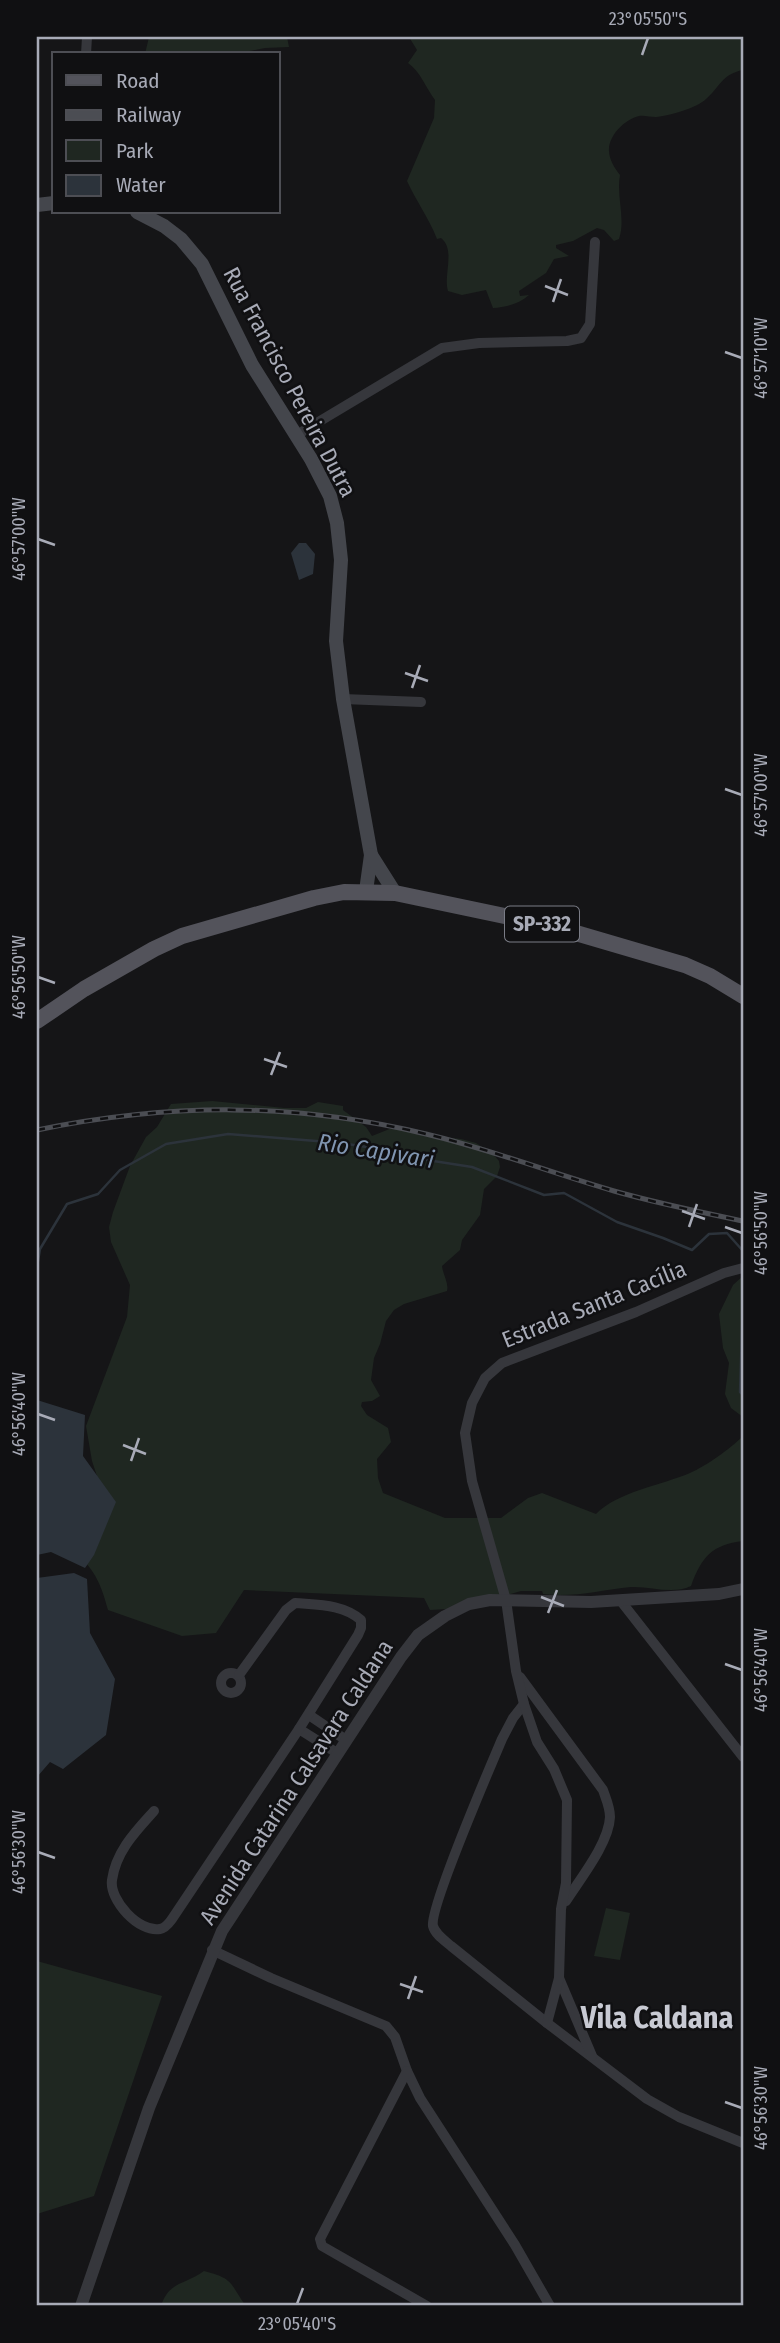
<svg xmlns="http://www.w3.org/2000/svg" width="780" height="2343" font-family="'Fira Sans Condensed',sans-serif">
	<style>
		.green { fill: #1f2721 }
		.water { fill: #2c333b }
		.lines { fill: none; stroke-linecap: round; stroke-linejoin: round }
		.stream { stroke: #2c333b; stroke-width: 2.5 }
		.minor { stroke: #36373c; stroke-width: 10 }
		.tertiary { stroke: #36373c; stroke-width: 12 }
		.secondary { stroke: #44464c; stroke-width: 14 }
		.primary { stroke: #53535b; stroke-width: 16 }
		.rail-casing { stroke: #4b4d53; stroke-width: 5 }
		.rail { stroke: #101012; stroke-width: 2.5; stroke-dasharray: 8; stroke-linecap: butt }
		.ticks { fill: none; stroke: #a8abb7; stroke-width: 2.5 }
		.labels { text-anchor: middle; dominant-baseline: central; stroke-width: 5; stroke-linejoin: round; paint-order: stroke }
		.shield { fill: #101012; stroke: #7a7c86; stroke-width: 2 }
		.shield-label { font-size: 21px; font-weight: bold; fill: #a8abb7 }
		.street-label { font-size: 23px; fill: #a8abb7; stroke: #101012 }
		.water-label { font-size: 24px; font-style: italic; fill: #8095b1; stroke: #101012 }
		.district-label { font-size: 30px; font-weight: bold; fill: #c8cad3; stroke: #101012 }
		.neatline { fill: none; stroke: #a8abb7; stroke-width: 2.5 }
		.ticks-label { font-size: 18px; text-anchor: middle; fill: #a8abb7 }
	</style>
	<rect width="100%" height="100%" fill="#151517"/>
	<!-- green -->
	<g class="green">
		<polygon points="149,37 287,37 289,47 265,48 234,54 145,54"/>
		<path d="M409 37H743V70C722 74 720 87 706 99 697 108 668 116 656 117 650 117 644 115 639 116 625 119 608 136 609 151 609 159 615 169 620 175 616 197 626 218 619 239L614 241 604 230 597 228 573 241 556 245V248L569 256 554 259 546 273 519 291 520 296 529 295C519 304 506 307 493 308L486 290 462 295 448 291C443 275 456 250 441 238L437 239C429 218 416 201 407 181L434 118 435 100C426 88 420 71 408 63L417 50Z"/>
		<path d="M212 1101 285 1108H306L318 1102 343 1106V1110L366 1127 372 1136 392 1128H401L426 1135 461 1139 476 1143 493 1154 499 1161 500 1167 497 1176 484 1189 480 1215 462 1240 460 1250 442 1266C443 1275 449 1283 447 1291L404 1304 394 1310 386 1321 380 1344 374 1358 371 1380 380 1396 372 1401 362 1402 361 1406 367 1415 388 1428 391 1442 377 1459 378 1478 383 1493 445 1518H501L528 1498 542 1493 596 1514C617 1492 662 1485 690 1473 706 1466 730 1449 743 1436V1541C712 1545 702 1556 691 1586 672 1595 651 1586 631 1587 601 1590 573 1598 543 1594L542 1591H521L463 1608 430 1610 424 1598 244 1590 216 1633 182 1636 108 1610C102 1588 96 1570 77 1555L99 1482 92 1461 86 1426 127 1317 130 1285 111 1242 109 1227 113 1212 130 1166 146 1137 157 1127 171 1104Z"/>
		<polygon points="743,1276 743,1417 731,1408 725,1394 729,1363 723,1348 719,1314 733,1285"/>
		<polygon points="606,1908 630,1913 620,1960 594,1956"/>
		<polygon points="37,1961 162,1996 94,2196 37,2214"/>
		<path d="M204 2271C235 2279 229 2283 246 2306H161C169 2281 185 2285 204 2271Z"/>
	</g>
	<!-- water -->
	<g class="water">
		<polygon points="299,543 306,543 315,554 313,574 299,580 291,553"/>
		<polygon points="37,1400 85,1415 83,1456 116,1502 94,1555 85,1568 51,1552 37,1555"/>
		<polygon points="74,1573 87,1579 90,1633 115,1679 106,1735 63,1769 50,1762 37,1777 37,1578"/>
	</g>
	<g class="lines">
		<!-- stream -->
		<g class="stream">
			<polyline points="37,1267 40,1249 67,1204 98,1194 120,1170 166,1144 228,1134 341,1143 392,1151 427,1160 472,1167 544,1195 564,1193 617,1222 663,1238 692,1250 709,1234 727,1233 743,1251"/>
			<polyline points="743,1298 740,1392 743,1395"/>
		</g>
		<!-- minor -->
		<g class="minor">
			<polyline points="86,54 87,37"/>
			<polyline points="295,436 442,348 479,343 567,341 581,338 590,324 595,242"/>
			<polyline points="343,699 421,702"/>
			<polyline points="620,1600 743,1757"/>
			<circle cx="231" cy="1683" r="10"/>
			<path d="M520 1677 603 1790C606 1799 610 1807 610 1817 609 1843 580 1879 566 1901"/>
			<path d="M524 1704 513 1718 502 1739C491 1765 429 1909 433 1926 435 1934 444 1940 451 1946L547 2023 647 2099 679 2117 743 2143"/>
			<polyline points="309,1715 346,1740"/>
			<polyline points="299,1729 337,1753"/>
			<path d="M154 1811C136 1831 116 1851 112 1880 109 1900 139 1933 160 1929 166 1928 169 1923 172 1919L299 1729 358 1635 361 1628V1620C343 1604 318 1605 295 1603L286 1610 239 1675"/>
			<polyline points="212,1950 271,1978 386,2026 395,2037 407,2071 420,2098 515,2245 550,2306"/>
			<polyline points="559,1978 592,2056"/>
			<polyline points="547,2023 559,1978 561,1909 566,1883 567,1800 554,1769 537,1742 524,1704 516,1671 506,1600 472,1481 465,1433 472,1403 485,1378 502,1363 636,1312 724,1273 743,1268"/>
			<polyline points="407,2071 320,2239 322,2246 427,2306"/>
		</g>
		<!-- tertiary -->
		<polyline class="tertiary" points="81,2306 149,2108 222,1931 401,1657 418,1635 445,1616 469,1604 490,1600 591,1602 719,1594 743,1589"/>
		<!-- secondary -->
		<g class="secondary">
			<polyline points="37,205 54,203"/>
			<polyline points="137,212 164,226 181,239 202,264 252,365 311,459 330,496 337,523 341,560 336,641 343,699 371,855 366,891"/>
			<polyline points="371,855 395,893"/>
		</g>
		<!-- primary -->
		<polyline class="primary" points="37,1021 84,989 154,949 182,936 314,898 344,892 395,893 552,926 685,965 710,976 743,996"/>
		<!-- rail casing -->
		<g class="rail-casing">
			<path id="rail" d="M37 1130C170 1103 293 1102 426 1134 490 1149 551 1173 614 1191 656 1203 700 1212 743 1221"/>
		</g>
		<!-- rail -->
		<use href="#rail" class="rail"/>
	</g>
	<!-- ticks -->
	<path class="ticks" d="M642 55 648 38M545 286 568 295M553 302 561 279M725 352 742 358M38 539 55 545M405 673 428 681M412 688 420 665M725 789 742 795M38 977 55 983M264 1059 287 1067M271 1075 280 1052M682 1211 705 1219M689 1227 697 1204M725 1227 742 1233M38 1414 55 1420M123 1445 146 1454M131 1461 139 1438M541 1597 564 1606M548 1613 557 1590M725 1664 742 1670M38 1852 55 1858M400 1984 423 1992M408 1999 416 1976M725 2102 742 2108M297 2304 303 2288"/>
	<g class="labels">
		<!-- shield labels -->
		<rect class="shield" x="505" y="906.5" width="74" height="35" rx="5"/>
		<g class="shield-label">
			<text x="542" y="924">SP-332</text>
		</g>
		<!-- street labels -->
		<g class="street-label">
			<text transform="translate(290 382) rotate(62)">Rua Francisco Pereira Dutra</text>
			<text transform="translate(594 1304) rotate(-22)">Estrada Santa Cacília</text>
			<text transform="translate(296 1782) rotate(-57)">Avenida Catarina Calsavara Caldana</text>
		</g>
		<!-- water labels -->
		<g class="water-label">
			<text transform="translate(376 1151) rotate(9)">Rio Capivari</text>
		</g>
		<!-- district labels -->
		<g class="district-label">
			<text x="657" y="2018">Vila Caldana</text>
		</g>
	</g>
	<!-- border -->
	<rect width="780" height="2343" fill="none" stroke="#101012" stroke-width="77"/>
	<!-- legend -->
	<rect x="52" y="52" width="228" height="161" fill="#101012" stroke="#4d4e54" stroke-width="2"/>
	<rect x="66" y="75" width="35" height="10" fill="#53535b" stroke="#4d4e54" stroke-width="2"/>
	<text x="116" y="88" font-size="21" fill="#a8abb7">Road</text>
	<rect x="66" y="110" width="35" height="10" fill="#4b4d53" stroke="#4d4e54" stroke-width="2"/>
	<text x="116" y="122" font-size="21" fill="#a8abb7">Railway</text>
	<rect x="66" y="140" width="35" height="21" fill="#1f2721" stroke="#4d4e54" stroke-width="2"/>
	<text x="116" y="158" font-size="21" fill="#a8abb7">Park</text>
	<rect x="66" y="175" width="35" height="21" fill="#2c333b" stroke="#4d4e54" stroke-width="2"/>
	<text x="116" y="192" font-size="21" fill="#a8abb7">Water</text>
	<rect x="38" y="38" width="704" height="2266" class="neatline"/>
	<g class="ticks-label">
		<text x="648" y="25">23°05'50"S</text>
		<text transform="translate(761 358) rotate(-90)" y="6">46°57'10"W</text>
		<text transform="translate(19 539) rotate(-90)" y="6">46°57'00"W</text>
		<text transform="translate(761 795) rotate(-90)" y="6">46°57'00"W</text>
		<text transform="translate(19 977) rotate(-90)" y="6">46°56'50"W</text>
		<text transform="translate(761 1233) rotate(-90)" y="6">46°56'50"W</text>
		<text transform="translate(19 1414) rotate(-90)" y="6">46°56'40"W</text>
		<text transform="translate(761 1670) rotate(-90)" y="6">46°56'40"W</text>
		<text transform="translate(19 1852) rotate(-90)" y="6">46°56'30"W</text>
		<text transform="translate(761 2108) rotate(-90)" y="6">46°56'30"W</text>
		<text x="297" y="2330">23°05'40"S</text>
	</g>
</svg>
